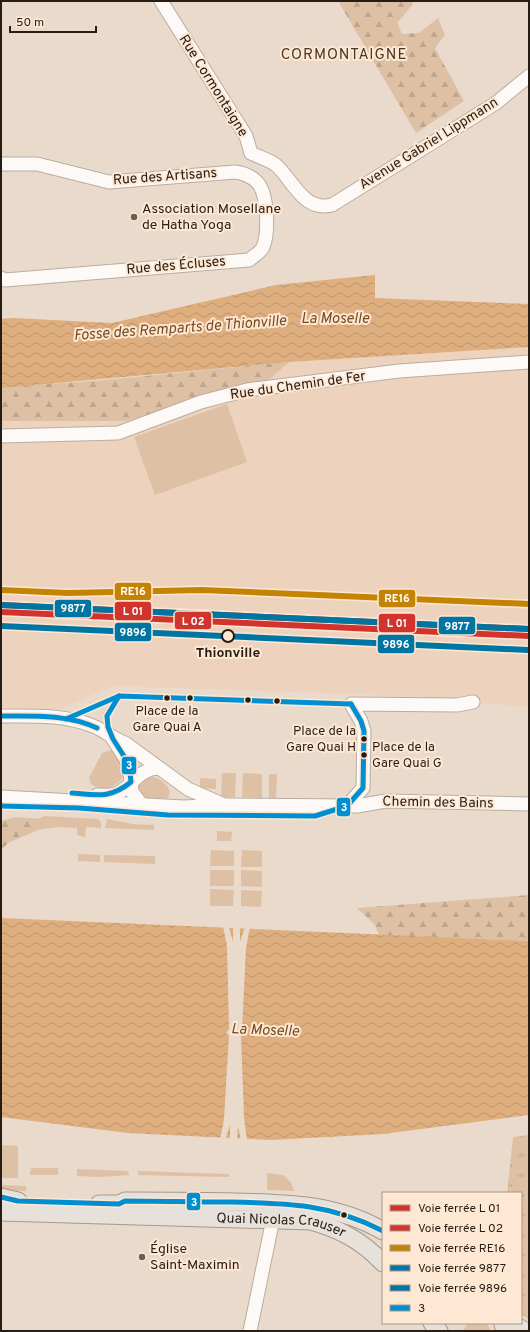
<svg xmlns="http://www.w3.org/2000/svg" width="530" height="1332" font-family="Overpass,sans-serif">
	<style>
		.built { fill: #edd3bd }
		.green { fill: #dec0a5 }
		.forest { fill: url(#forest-firs) }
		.park { fill: url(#park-tufts) }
		.water { fill: url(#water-waves) }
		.pier { fill: #e9dacc }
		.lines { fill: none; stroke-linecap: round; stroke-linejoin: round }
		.minor-casing { stroke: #b9ada2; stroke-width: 15 }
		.major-casing { stroke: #a6988b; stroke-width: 19 }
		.minor { stroke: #fcf9f7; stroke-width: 13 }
		.major { stroke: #e7e1db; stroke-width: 17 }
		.bus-1-casing { stroke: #fee7d3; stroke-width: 8 }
		.bus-1 { stroke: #008fd0; stroke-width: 5 }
		.rail-1-casing { stroke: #fee7d3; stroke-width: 9 }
		.rail-2-casing { stroke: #fee7d3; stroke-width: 9 }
		.rail-3-casing { stroke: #fee7d3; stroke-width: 9 }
		.rail-4-casing { stroke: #fee7d3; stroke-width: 9 }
		.rail-5-casing { stroke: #fee7d3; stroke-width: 9 }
		.rail-1 { stroke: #d1342d; stroke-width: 6 }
		.rail-2 { stroke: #d1342d; stroke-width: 6 }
		.rail-3 { stroke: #c38405; stroke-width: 6 }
		.rail-4 { stroke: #0075a1; stroke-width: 6 }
		.rail-5 { stroke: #0075a1; stroke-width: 6 }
		.poi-dot { fill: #6b5f54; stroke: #fee7d3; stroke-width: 1.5 }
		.stop-dot { fill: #fee7d3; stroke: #271d14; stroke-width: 2 }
		.bus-dot { fill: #271d14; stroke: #fee7d3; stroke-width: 1.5 }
		.labels { text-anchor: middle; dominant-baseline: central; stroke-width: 4; stroke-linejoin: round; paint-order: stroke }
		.bus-label { font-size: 13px; fill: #271d14; stroke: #fee7d3 }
		.street-label { font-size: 14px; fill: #271d14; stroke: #fee7d3 }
		.poi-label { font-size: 14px; fill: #271d14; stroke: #fee7d3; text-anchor: start }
		.stop-label { font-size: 14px; font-weight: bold; fill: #271d14; stroke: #fee7d3 }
		.neighbourhood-label { font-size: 15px; letter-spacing: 1px; fill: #4c3621; stroke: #fee7d3 }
		.water-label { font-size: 15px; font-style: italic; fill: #764c1f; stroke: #fee7d3 }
		.line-badge { stroke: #fee7d3; stroke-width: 1.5 }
		.badge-label { font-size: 11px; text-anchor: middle; font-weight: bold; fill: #fff }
	</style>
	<defs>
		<pattern id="forest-firs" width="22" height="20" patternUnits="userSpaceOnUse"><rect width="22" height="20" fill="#dec0a5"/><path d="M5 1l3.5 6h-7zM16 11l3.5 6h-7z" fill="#bea58d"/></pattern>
		<pattern id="park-tufts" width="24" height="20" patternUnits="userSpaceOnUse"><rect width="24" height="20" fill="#dec0a5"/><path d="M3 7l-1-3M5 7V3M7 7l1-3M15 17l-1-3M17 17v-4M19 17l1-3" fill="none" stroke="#bea58d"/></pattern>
		<pattern id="water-waves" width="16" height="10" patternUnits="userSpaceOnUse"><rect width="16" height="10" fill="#deae7f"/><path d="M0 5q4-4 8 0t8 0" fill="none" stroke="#be956d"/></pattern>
	</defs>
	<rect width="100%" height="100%" fill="#e9dacc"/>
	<!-- built -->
	<polygon class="built" points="529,347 529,707 357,694 111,686 61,709 1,707 1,421 126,421 270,379 289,362"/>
	<!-- green -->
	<g class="green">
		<polygon points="227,404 247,462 155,495 134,437"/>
		<path d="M111 750 120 758 125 773C120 784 110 789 99 789L91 784 89 778 102 753Z"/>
		<polygon points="222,773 236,773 235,797 221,797"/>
		<polygon points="243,773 262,774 262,798 242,797"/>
		<polygon points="269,774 277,774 276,798 269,798"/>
		<path d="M153 777C162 779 174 789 168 798H142L137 787C139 780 146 778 153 777Z"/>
		<polygon points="200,778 216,779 216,789 200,788"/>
		<polygon points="45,816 98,819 101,822 101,828 86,827 85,837 77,835 77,828 58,827 38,830 40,819 37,819"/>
		<polygon points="107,819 133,824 154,825 154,830 105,828"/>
		<polygon points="217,831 232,832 231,841 217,841"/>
		<polygon points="211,850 234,851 234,866 210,866"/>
		<polygon points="242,850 262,851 262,867 241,867"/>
		<polygon points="78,854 100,855 100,862 78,861"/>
		<polygon points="104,855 155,856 155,864 104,862"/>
		<rect x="210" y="870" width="24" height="16"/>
		<polygon points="241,870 262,871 262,887 241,886"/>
		<polygon points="210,889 234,890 233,906 210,906"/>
		<polygon points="241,890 262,891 261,907 241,906"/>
		<polygon points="1,1145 18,1146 18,1178 1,1178"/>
		<polygon points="31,1168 58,1168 58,1175 30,1175"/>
		<polygon points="77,1169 128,1171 129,1175 100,1177 77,1176"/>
		<polygon points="138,1171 229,1174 229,1177 138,1175"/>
		<polygon points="267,1173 283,1175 291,1182 294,1191 267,1190"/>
		<polygon points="1,1185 26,1186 26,1191 1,1190"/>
		<polygon points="468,1323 486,1323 491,1331 462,1331"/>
	</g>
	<!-- forest -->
	<g class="forest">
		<polygon points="338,1 412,1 413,4 397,23 402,34 419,33 438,18 445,35 435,48 464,101 416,133"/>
		<polygon points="289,362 270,379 126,421 1,421 1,387 93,381"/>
		<polygon points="16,817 40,819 38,830 8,843 1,850 1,821"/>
		<polygon points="529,895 529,941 379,935 375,925 357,908"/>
	</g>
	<!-- park -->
	<polygon class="park" points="529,1135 529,1320 521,1314 521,1193 507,1193 513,1137"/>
	<!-- water -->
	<g class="water">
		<polygon points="375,275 375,298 529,304 529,347 289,362 1,388 1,319 14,318 112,323 276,285"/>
		<polygon points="1,918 529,941 529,1115 383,1134 272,1140 128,1133 1,1117"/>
	</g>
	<!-- pier -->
	<polygon class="pier" points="223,926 229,927 233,942 233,927 240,927 240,942 245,927 250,927 246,948 242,1030 244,1032 241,1036 244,1117 247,1141 241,1141 238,1126 237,1140 230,1140 230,1125 225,1140 220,1140 224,1119 229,1035 226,1033 229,1029 227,946"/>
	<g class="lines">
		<!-- minor casing -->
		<g class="minor-casing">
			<g id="minor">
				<polyline points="161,1 246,136 251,153"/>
				<path d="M251 153C259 157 269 160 276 165 293 180 303 212 332 205L496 103 529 76"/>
				<path d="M1 164H37L109 182 235 172C243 173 251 176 257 182 268 193 269 233 263 247 261 252 254 256 249 260L5 280 1 278"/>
				<polyline points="1,436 118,433 201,402 247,390 399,371 529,362"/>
				<path d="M1 716C30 716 65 714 93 726 104 730 113 739 125 743L188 789 222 804"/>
				<polyline points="113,739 129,764 132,792 142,805"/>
				<path d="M97 795C103 795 110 796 116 794 132 787 138 769 158 768"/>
				<polyline points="1,797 184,807 226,805 357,806 386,801 529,804"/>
				<polyline points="347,806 363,788 364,731 361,721 351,704 457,705 473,702"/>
				<polyline points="250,1331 273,1219"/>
			</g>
		</g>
		<!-- major casing -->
		<g class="major-casing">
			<g id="major">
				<polyline points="1,1197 18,1201"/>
				<path d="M99 1204H119L125 1201C162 1201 198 1201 235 1202 287 1203 337 1204 383 1231"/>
				<path id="s1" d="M1 1212 311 1221C340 1229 362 1241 383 1263"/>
				<polyline points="432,1323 439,1331"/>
				<polyline points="503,1325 518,1327 525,1331"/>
			</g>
		</g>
		<!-- minor -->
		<use href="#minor" class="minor"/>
		<!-- major -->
		<use href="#major" class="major"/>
		<!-- bus-1 casing -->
		<g class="bus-1-casing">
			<g id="bus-1">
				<path d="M1 716C33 716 67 714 97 728"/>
				<polyline points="66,719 119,696 351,704"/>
				<path d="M72 793C97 795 110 799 131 782L129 764 113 739 108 727 107 716 119 696"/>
				<polyline points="1,806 79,808 168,815 315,816 347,806 363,788 364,731 361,721 351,704"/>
				<path d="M1 1197 18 1201 119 1204 125 1201C159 1201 192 1202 226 1202 284 1203 330 1203 383 1231"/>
			</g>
		</g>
		<!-- bus-1 -->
		<use href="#bus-1" class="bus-1"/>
		<!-- rail-1 casing -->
		<g class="rail-1-casing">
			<polyline id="rail-1" points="1,605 529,629"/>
		</g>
		<!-- rail-2 casing -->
		<g class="rail-2-casing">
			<polyline id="rail-2" points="1,612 529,636"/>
		</g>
		<!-- rail-3 casing -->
		<g class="rail-3-casing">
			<polyline id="rail-3" points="1,590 68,593 202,590 529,604"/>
		</g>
		<!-- rail-4 casing -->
		<g class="rail-4-casing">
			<polyline id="rail-4" points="1,605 529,629"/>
		</g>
		<!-- rail-5 casing -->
		<g class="rail-5-casing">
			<polyline id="rail-5" points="1,626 528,650"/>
		</g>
		<!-- rail-1 -->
		<use href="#rail-1" class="rail-1"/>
		<!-- rail-2 -->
		<use href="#rail-2" class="rail-2"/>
		<!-- rail-3 -->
		<use href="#rail-3" class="rail-3"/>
		<!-- rail-4 -->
		<use href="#rail-4" class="rail-4"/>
		<!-- rail-5 -->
		<use href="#rail-5" class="rail-5"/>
	</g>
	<!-- markers -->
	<g class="poi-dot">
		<circle cx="134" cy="217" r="4"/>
		<circle cx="142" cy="1257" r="4"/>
	</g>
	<circle class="stop-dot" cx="228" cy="636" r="6"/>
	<g class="bus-dot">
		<circle cx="167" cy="698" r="3.5"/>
		<circle cx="190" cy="698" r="3.5"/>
		<circle cx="248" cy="700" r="3.5"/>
		<circle cx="277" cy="701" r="3.5"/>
		<circle cx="364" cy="739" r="3.5"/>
		<circle cx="364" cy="755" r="3.5"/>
		<circle cx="344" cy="1215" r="3.5"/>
	</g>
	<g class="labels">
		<!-- bus labels -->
		<g class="bus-label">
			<text x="167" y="712">Place de la<tspan x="167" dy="16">Gare Quai A</tspan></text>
			<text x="356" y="732" text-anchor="end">Place de la<tspan x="356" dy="16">Gare Quai H</tspan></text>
			<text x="372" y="748" text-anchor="start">Place de la<tspan x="372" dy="16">Gare Quai G</tspan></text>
		</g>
		<!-- street labels -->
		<g class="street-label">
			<text transform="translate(213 86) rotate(58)">Rue Cormontaigne</text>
			<text transform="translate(429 144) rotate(-32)">Avenue Gabriel Lippmann</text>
			<text transform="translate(165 177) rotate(-4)">Rue des Artisans</text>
			<text transform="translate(176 266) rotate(-5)">Rue des Écluses</text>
			<text transform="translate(298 386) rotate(-8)">Rue du Chemin de Fer</text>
			<text transform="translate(438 803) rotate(1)">Chemin des Bains</text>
			<text stroke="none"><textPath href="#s1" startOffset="281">Quai Nicolas Crauser</textPath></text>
		</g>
		<!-- poi labels -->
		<g class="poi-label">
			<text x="142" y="209">Association Mosellane<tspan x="142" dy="16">de Hatha Yoga</tspan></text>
			<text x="150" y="1249">Église<tspan x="150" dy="16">Saint-Maximin</tspan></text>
		</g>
		<!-- stop labels -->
		<g class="stop-label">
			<text x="228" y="653">Thionville</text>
		</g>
		<!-- neighbourhood labels -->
		<g class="neighbourhood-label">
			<text x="344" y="55">CORMONTAIGNE</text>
		</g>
		<!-- water labels -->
		<g class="water-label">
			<text x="335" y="319">La Moselle</text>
			<text transform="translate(180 329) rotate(-4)">Fosse des Remparts de Thionville</text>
			<text transform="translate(265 1031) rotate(2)">La Moselle</text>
		</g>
	</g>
	<g class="line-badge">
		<rect x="114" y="582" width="38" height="19" rx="4" fill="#c38405"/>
		<rect x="378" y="589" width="38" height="19" rx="4" fill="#c38405"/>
		<rect x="54" y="599" width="38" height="19" rx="4" fill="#0075a1"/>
		<rect x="114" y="601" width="38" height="20" rx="4" fill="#d1342d"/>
		<rect x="174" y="611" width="38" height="19" rx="4" fill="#d1342d"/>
		<rect x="378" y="613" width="38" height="20" rx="4" fill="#d1342d"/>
		<rect x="438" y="616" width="38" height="19" rx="4" fill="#0075a1"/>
		<rect x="114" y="622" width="38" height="20" rx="4" fill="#0075a1"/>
		<rect x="377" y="634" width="38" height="20" rx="4" fill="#0075a1"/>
		<rect x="121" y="756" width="16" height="19" rx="4" fill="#008fd0"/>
		<rect x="336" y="797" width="15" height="20" rx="4" fill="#008fd0"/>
		<rect x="186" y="1192" width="15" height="19" rx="4" fill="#008fd0"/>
	</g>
	<g class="badge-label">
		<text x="133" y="595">RE16</text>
		<text x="397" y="602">RE16</text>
		<text x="73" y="612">9877</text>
		<text x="133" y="615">L 01</text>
		<text x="193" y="625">L 02</text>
		<text x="397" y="627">L 01</text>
		<text x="457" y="630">9877</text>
		<text x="133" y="636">9896</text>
		<text x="396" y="648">9896</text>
		<text x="129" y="769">3</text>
		<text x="344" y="811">3</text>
		<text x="194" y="1206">3</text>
	</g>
	<!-- border -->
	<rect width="530" height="1332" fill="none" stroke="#271d14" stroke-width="4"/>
	<!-- legend -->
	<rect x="382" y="1192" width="140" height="132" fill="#fee7d3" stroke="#a89687"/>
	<rect x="390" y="1205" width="20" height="6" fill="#d1342d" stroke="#a89687"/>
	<text x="418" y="1212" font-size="12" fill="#271d14">Voie ferrée L 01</text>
	<rect x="390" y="1225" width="20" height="6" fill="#d1342d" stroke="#a89687"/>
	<text x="418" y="1232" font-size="12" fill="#271d14">Voie ferrée L 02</text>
	<rect x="390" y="1245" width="20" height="6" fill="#c38405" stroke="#a89687"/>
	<text x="418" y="1252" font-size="12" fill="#271d14">Voie ferrée RE16</text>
	<rect x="390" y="1265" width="20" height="6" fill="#0075a1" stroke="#a89687"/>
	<text x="418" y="1272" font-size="12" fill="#271d14">Voie ferrée 9877</text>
	<rect x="390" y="1285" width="20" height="6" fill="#0075a1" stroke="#a89687"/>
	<text x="418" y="1292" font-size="12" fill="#271d14">Voie ferrée 9896</text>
	<rect x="390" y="1305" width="20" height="6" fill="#008fd0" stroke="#a89687"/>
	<text x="418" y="1312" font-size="12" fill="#271d14">3</text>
	<!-- scale -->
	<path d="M10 26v6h86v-6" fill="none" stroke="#271d14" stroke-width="2"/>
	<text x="16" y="26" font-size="12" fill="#271d14" stroke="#fee7d3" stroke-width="3" paint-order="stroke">50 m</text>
</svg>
